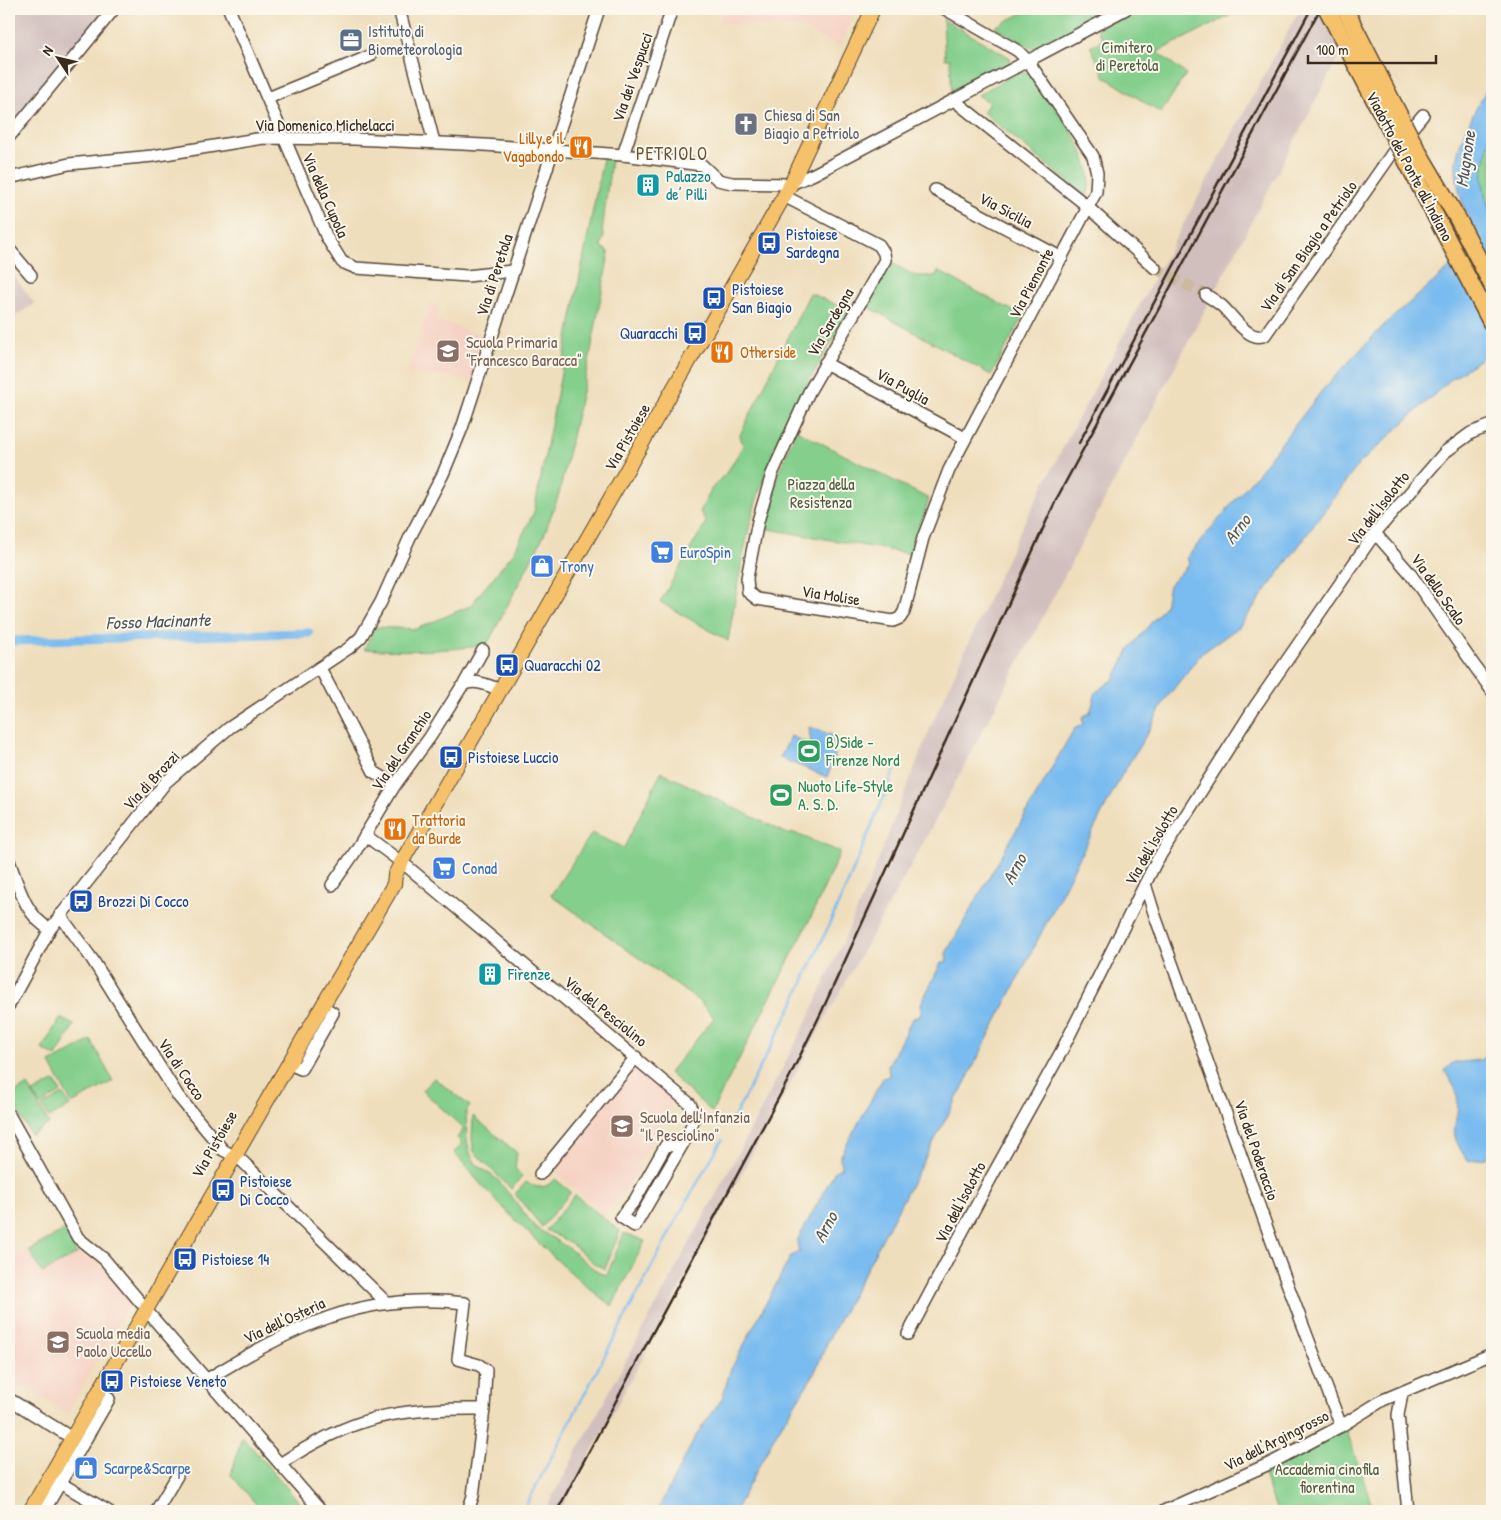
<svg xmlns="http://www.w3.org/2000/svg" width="1501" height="1520" font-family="'Patrick Hand',sans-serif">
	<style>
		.built { fill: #f5d2c3 }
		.industrial { fill: #d1bfbd }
		.green { fill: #84cf8c; stroke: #607c55 }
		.water { fill: #7abcef; stroke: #5a7386 }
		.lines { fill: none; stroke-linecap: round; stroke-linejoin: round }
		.stream { stroke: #7abcef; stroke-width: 2.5 }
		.canal { stroke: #7abcef; stroke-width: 9 }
		.minor-tunnel { stroke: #cbba9c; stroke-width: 11; stroke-dasharray: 11 5.5; stroke-linecap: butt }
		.minor-casing { stroke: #564536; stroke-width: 14 }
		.major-casing { stroke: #564536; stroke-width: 16 }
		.minor { stroke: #fff; stroke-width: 11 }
		.major { stroke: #f5c16b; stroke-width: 14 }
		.rail { stroke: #3b2a1e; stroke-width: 2.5 }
		.highway-bridge-casing { stroke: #564536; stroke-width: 19; stroke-linecap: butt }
		.highway-bridge { stroke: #f5c16b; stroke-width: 16 }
		.labels { text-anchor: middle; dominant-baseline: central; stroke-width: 4; stroke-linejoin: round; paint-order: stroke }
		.service-label { font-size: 16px; fill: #4e5e75; stroke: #fbf7ec; text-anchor: start }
		.park-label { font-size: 16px; fill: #515c3f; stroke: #fbf7ec }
		.street-label { font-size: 16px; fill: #3b2a1e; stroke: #fbf7ec }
		.worship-label { font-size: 16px; fill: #5b616d; stroke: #fbf7ec; text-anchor: start }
		.food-label { font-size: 16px; fill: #c56008; stroke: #fbf7ec; text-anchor: start }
		.culture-label { font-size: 16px; fill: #0d838f; stroke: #fbf7ec; text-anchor: start }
		.transit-label { font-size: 16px; fill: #164399; stroke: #fbf7ec; text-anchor: start }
		.education-label { font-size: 16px; fill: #785e54; stroke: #fbf7ec; text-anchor: start }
		.shop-label { font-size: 16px; fill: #366cbe; stroke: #fbf7ec; text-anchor: start }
		.leisure-label { font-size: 16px; fill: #27864d; stroke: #fbf7ec; text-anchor: start }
		.neighbourhood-label { font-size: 18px; letter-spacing: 1px; fill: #6c5339; stroke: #fbf7ec }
		.water-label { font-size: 18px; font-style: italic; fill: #4e565d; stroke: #fbf7ec }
	</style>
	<rect width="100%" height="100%" fill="#fbf7ec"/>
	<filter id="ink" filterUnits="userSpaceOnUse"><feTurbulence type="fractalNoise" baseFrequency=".02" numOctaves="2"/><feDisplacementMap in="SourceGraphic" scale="10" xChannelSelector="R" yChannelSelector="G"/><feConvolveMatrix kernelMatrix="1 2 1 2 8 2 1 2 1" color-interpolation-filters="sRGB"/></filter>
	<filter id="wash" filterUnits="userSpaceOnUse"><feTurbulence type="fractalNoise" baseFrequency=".0096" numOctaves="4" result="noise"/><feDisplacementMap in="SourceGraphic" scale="20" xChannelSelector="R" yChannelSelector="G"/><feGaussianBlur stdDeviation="1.12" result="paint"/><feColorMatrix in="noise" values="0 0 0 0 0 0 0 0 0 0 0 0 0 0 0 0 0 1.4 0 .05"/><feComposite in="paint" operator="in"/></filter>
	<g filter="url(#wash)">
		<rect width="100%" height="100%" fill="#efdebc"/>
		<!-- built -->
		<g class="built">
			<polygon points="723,9 852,9 848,17 852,19 840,47 802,28 718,24"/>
			<polygon points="430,304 438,304 436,320 485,335 472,382 448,376 407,374"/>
			<polygon points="634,1065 674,1097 646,1154 642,1156 637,1162 639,1170 634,1179 604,1214 550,1168"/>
			<polygon points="67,1227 80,1253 94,1260 132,1298 67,1414 26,1386 9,1391 9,1260"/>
		</g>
		<!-- industrial -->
		<g class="industrial">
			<polygon points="9,9 108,9 9,130"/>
			<polygon points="1300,9 1364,9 925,840 826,1017 560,1511 545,1511 749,1133 812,1011 870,881 931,726 1015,541 1071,432"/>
			<polygon points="9,269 35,304 9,319"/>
		</g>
		<!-- green -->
		<g class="green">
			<polygon points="1030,9 1117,9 1036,51 995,27"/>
			<polygon points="1133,9 1243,9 1157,52 1186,74 1161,113 1105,77 1090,46 1103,40 1097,28"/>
			<polygon points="943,19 1009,57 1010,66 952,97 950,59 945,59"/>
			<path d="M1020 71 1028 72 1032 77C1052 106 1103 160 1086 197L983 112 989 103 978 95Z"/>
			<polygon points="1492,121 1492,216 1486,200 1482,178"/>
			<path d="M603 158 611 160 602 232 604 236 601 246 609 253 590 356 559 494 544 535 487 645C445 651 405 652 364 649L375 627 416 629 470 606 514 552 534 512Z"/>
			<polygon points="890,262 915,276 935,276 938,271 1023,316 991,375 865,305"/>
			<path d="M810 293 850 311C815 369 780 427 759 492 744 539 737 591 728 641L660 602 706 522 700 512 712 488 728 471 743 446 740 435Z"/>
			<polygon points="796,430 929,499 911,554 763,528 779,473"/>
			<polygon points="661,772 790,835 792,832 840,852 812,915 712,1112 669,1073 714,1018 700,1002 551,895 592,833 624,848"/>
			<polygon points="60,1018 74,1025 56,1057 42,1049"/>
			<polygon points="91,1040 113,1081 72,1104 50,1063"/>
			<path d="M434 1078 470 1106 466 1112 467 1140 470 1153 476 1164 498 1180 536 1228 567 1247 599 1273 607 1275 624 1233 645 1241 612 1306C566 1272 526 1231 487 1191 475 1179 466 1165 454 1153L462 1143 457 1138 464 1129 422 1090Z"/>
			<polygon points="55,1081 61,1092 40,1105 33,1093"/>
			<polygon points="28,1085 49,1124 31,1135 9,1096"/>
			<polygon points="63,1094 70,1106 49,1118 42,1106"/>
			<polygon points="473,1116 517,1153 515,1168 522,1177 511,1189 474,1152 472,1140"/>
			<path d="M555 1179 571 1192 542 1227 515 1194 526 1182C537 1189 546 1189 555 1179Z"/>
			<polygon points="575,1195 620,1231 605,1269 595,1264 569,1242 546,1230"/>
			<polygon points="65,1230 77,1254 42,1273 29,1250"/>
			<polygon points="1346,1429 1374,1511 1277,1511 1263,1472"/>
			<polygon points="242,1436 307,1511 262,1511 231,1475"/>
		</g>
		<!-- water -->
		<g class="water">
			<path d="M1492 80V121L1482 178 1486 200 1492 216V351L1450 380 1359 464 1239 627 1201 654 1165 700 1148 732 1120 778 965 1083 828 1341 814 1374 777 1432 735 1511H657L697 1434 722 1399 730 1371 791 1256 799 1252 797 1241 835 1171 841 1168 840 1157 883 1078 889 1076 888 1066 912 1019 921 1015V1004L941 963 947 962 946 953 1074 729 1083 724 1082 717 1090 713 1096 692 1114 679 1130 648 1165 606 1169 585 1189 564 1187 557 1257 474 1324 388 1385 324 1446 271 1470 246 1475 235C1466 212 1455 189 1456 164 1456 143 1481 99 1492 80Z"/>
			<polygon points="809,727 832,735 835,757 827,777 780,758 791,736 811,745"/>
			<path d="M1492 1054V1154L1486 1158 1468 1161C1443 1126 1461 1128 1457 1095 1456 1087 1448 1078 1445 1070L1452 1063 1480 1060Z"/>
		</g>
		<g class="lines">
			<!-- stream -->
			<g class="stream">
				<polyline points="730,1125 792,1006 848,883 895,769"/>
				<polyline points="523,1511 680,1213 722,1140"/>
			</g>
			<!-- canal -->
			<polyline class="canal" points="9,641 309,633"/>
		</g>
	</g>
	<g filter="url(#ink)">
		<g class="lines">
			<!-- minor-tunnel -->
			<polyline class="minor-tunnel" points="1155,268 1206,295"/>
			<!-- minor casing -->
			<g class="minor-casing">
				<g id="minor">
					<polyline points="229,9 327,238 342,262 356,268 467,276 512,271"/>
					<polyline points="399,9 434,142"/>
					<polyline points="268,98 370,56"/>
					<polyline points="955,101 1081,201 1155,268"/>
					<polyline points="9,137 114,9"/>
					<polyline points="623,155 672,9"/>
					<polyline points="9,178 69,164 153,156 263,138 354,139 484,145 623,155 702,165 718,180 732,183 791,184 814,174 1126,9"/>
					<polyline points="935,190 1062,258"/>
					<polyline points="784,196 879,245 884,253 885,260 809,392 772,474 758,521 747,578 748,592 757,599 893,621 900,618 904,612 923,538 949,470 1096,192 1097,173 1093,156 1028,61 1018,51 945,9"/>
					<polyline points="9,249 31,275"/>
					<path d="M1206 295C1211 298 1217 302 1222 306 1232 315 1249 343 1265 335L1398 145 1423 115"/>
					<polyline points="825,363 965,438"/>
					<polyline points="1375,533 1409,572 1492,691"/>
					<polyline points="320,668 374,772 395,785"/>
					<polyline points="464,684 483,650"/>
					<path d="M365 835 409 868 690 1104C697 1118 691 1128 685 1140L635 1226 621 1217 635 1200 666 1145 677 1146 685 1140"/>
					<path d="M9 861C18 885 26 917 50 929"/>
					<polyline points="1145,884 1154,913 1281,1267 1341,1426"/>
					<path d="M332 885 355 852 395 785 430 737 462 686C472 677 489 686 501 690"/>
					<polyline points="60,915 92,959 178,1096 223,1150 241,1160 387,1303"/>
					<polyline points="9,1005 50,929 166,782 229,728 349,648 361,637 381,602 410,537 443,474 462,428 599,9"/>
					<polyline points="289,1064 301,1069 333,1013 322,1006"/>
					<polyline points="9,1115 78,1238 104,1259 141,1303"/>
					<polyline points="540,1174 636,1057"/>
					<path d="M146 1310 280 1464C354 1415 397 1408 484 1409"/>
					<polyline points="908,1334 991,1178 1061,1052 1156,862 1254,708 1375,533 1445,452 1471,433 1492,425"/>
					<path d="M206 1380C292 1328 360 1291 465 1303L458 1359 479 1365 486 1370 484 1409 473 1496 468 1511"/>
					<polyline points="1402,1394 1398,1415 1408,1511"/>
					<polyline points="9,1399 72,1438"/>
					<polyline points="280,1464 321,1511"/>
					<polyline points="60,1483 108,1511"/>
					<polyline points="44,1511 109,1399 100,1388"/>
					<polyline points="156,1511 177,1476"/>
					<polyline points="1164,1511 1271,1463 1341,1426 1383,1400 1492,1354"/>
				</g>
			</g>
			<!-- major casing -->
			<g class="major-casing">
				<path id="major" d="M30 1511C150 1302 271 1092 394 884L395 875 401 863 791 184 873 9"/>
			</g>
			<!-- minor -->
			<use href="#minor" class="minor"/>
			<!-- major -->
			<use href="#major" class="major"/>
			<!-- rail -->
			<g class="rail">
				<polyline points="1079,443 1311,9"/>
				<polyline points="557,1511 787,1082 821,1013 1057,498 1320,9"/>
			</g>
			<!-- highway-bridge casing -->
			<g class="highway-bridge-casing">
				<g id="highway-bridge">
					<polyline points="1327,9 1492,324"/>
					<polyline points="1345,9 1416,148 1459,221 1492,285"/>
				</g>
			</g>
			<!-- highway-bridge -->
			<use href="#highway-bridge" class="highway-bridge"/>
		</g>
	</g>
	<!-- icons -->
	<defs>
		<g id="office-square" transform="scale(1.25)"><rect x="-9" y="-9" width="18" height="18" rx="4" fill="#5c6f8a" stroke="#fbf7ec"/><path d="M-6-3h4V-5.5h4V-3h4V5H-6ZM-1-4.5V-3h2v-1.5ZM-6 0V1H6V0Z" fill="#fff"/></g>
		<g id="church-square" transform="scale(1.25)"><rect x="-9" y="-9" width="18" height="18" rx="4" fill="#6b7280" stroke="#fbf7ec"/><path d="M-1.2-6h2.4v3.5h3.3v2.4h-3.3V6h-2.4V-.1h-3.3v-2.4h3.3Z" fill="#fff"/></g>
		<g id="restaurant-square" transform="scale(1.25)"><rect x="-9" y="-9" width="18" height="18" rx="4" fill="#e8710a" stroke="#fbf7ec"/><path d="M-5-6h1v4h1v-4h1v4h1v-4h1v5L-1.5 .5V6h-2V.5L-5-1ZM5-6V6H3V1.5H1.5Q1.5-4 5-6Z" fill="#fff"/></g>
		<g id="building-square" transform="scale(1.25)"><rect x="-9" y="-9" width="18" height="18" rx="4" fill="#0f9aa8" stroke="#fbf7ec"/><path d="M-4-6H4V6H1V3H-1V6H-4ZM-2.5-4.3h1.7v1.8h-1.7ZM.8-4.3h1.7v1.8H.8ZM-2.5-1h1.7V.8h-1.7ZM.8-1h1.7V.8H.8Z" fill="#fff"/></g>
		<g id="bus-square" transform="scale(1.25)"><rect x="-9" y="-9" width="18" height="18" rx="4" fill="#1a4fb4" stroke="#fbf7ec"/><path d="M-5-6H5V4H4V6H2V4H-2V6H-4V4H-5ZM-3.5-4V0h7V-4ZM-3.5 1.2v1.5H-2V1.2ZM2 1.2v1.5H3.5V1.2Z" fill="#fff"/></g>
		<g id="school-square" transform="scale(1.25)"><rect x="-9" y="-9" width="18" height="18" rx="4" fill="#8d6e63" stroke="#fbf7ec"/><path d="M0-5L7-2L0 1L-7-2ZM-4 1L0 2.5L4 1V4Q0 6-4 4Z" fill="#fff"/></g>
		<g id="supermarket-square" transform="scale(1.25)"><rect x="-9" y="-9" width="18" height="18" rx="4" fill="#3f7fe0" stroke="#fbf7ec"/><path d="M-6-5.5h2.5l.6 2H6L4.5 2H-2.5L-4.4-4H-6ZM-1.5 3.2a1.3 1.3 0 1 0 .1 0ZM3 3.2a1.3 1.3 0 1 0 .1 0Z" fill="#fff"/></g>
		<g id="shop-square" transform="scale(1.25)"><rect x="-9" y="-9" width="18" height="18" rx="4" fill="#3f7fe0" stroke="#fbf7ec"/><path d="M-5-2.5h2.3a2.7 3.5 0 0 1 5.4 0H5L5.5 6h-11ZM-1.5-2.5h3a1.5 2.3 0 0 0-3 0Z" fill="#fff"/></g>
		<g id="stadium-square" transform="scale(1.25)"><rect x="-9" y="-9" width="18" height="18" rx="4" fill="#2e9e5b" stroke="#fbf7ec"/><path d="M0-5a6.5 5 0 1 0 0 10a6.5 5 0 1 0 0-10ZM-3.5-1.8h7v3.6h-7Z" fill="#fff"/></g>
	</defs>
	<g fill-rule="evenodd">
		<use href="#office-square" x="351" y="40"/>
		<use href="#church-square" x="746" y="124"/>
		<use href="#restaurant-square" x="581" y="147"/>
		<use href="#building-square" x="648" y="185"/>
		<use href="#bus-square" x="769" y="243"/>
		<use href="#bus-square" x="714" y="298"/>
		<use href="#bus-square" x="695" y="333"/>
		<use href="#school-square" x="448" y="351"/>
		<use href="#restaurant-square" x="722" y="352"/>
		<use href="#supermarket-square" x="662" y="552"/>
		<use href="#shop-square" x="542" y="566"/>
		<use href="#bus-square" x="507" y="665"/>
		<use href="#stadium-square" x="809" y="751"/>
		<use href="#bus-square" x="451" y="757"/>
		<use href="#stadium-square" x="781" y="795"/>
		<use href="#restaurant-square" x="395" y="829"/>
		<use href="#supermarket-square" x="444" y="868"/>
		<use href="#bus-square" x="81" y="901"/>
		<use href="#building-square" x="490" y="974"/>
		<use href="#school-square" x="622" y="1126"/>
		<use href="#bus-square" x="223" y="1190"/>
		<use href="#bus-square" x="185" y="1259"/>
		<use href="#school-square" x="58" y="1342"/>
		<use href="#bus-square" x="112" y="1381"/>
		<use href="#shop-square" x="86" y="1468"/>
	</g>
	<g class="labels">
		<!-- service labels -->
		<g class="service-label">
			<text x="368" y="31">Istituto di<tspan x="368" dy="18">Biometeorologia</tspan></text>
		</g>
		<!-- park labels -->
		<g class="park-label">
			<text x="1127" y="47">Cimitero<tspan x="1127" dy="18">di Peretola</tspan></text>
			<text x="821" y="484">Piazza della<tspan x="821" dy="18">Resistenza</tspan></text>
			<text x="1327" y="1469">Accademia cinofila<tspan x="1327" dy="18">fiorentina</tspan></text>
		</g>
		<!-- street labels -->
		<g class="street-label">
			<text transform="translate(632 77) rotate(-71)">Via dei Vespucci</text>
			<text x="325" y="125">Via Domenico Michelacci</text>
			<text transform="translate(1410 166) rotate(62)">Viadotto del Ponte all'Indiano</text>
			<text transform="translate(326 195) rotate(66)">Via della Cupola</text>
			<text transform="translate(1006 210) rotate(28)">Via Sicilia</text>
			<text transform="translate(1308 246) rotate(-55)">Via di San Biagio a Petriolo</text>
			<text transform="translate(494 275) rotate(-72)">Via di Peretola</text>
			<text transform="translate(1031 283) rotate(-62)">Via Piemonte</text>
			<text transform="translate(830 322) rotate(-60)">Via Sardegna</text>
			<text transform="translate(903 386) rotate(29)">Via Puglia</text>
			<text transform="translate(627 437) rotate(-60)">Via Pistoiese</text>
			<text transform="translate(1378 508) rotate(-52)">Via dell'Isolotto</text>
			<text transform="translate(1439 589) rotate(55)">Via dello Scalo</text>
			<text transform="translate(831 595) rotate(9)">Via Molise</text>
			<text transform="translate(401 750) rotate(-56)">Via del Granchio</text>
			<text transform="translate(151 780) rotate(-47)">Via di Brozzi</text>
			<text transform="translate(1151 845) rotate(-60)">Via dell'Isolotto</text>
			<text transform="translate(606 1011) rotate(39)">Via del Pesciolino</text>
			<text transform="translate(182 1069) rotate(56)">Via di Cocco</text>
			<text transform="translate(214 1144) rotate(-60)">Via Pistoiese</text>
			<text transform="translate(1257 1150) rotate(71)">Via del Poderaccio</text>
			<text transform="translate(960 1202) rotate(-62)">Via dell'Isolotto</text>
			<text transform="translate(284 1320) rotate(-25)">Via dell'Osteria</text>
			<text transform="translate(1276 1440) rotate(-27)">Via dell'Argingrosso</text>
		</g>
		<!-- worship labels -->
		<g class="worship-label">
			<text x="764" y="115">Chiesa di San<tspan x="764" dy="18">Biagio a Petriolo</tspan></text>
		</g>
		<!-- food labels -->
		<g class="food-label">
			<text x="564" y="138" text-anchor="end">Lilly e il<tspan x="564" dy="18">Vagabondo</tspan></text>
			<text x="740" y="352">Otherside</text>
			<text x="412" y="820">Trattoria<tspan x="412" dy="18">da Burde</tspan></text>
		</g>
		<!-- culture labels -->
		<g class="culture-label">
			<text x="666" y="176">Palazzo<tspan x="666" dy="18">de’ Pilli</tspan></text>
			<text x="508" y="974">Firenze</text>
		</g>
		<!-- transit labels -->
		<g class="transit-label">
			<text x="786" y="234">Pistoiese<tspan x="786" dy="18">Sardegna</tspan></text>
			<text x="732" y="289">Pistoiese<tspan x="732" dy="18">San Biagio</tspan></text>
			<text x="678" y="333" text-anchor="end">Quaracchi</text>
			<text x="524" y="665">Quaracchi 02</text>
			<text x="468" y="757">Pistoiese Luccio</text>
			<text x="98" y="901">Brozzi Di Cocco</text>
			<text x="240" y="1181">Pistoiese<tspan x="240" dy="18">Di Cocco</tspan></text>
			<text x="202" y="1259">Pistoiese 14</text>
			<text x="130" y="1381">Pistoiese Veneto</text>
		</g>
		<!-- education labels -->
		<g class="education-label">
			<text x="466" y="342">Scuola Primaria<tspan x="466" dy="18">"Francesco Baracca"</tspan></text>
			<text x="640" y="1117">Scuola dell'Infanzia<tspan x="640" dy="18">"Il Pesciolino"</tspan></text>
			<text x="76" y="1333">Scuola media<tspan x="76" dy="18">Paolo Uccello</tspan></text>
		</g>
		<!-- shop labels -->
		<g class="shop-label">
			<text x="680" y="552">EuroSpin</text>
			<text x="560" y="566">Trony</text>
			<text x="462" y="868">Conad</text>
			<text x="104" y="1468">Scarpe&amp;Scarpe</text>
		</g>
		<!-- leisure labels -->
		<g class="leisure-label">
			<text x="826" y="742">B)Side -<tspan x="826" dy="18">Firenze Nord</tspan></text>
			<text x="798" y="786">Nuoto Life-Style<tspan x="798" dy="18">A. S. D.</tspan></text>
		</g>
		<!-- neighbourhood labels -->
		<g class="neighbourhood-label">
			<text x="672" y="153">PETRIOLO</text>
		</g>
		<!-- water labels -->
		<g class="water-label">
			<text transform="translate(1465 159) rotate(-82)">Mugnone</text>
			<text transform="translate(1237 529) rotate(-53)">Arno</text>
			<text transform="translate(158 621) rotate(-2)">Fosso Macinante</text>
			<text transform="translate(1014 869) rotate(-62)">Arno</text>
			<text transform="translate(825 1227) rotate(-62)">Arno</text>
		</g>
	</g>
	<!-- margin -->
	<rect width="1501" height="1520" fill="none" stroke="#fbf7ec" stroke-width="30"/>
	<!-- north arrow -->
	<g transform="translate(58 58) rotate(305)" stroke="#fbf7ec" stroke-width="4" paint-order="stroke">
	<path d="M0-4L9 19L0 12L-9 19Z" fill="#3b2a1e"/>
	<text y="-8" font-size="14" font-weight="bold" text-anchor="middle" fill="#3b2a1e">N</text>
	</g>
	<!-- scale -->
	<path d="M1308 55v8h128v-8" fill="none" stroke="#3b2a1e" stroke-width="2.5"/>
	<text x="1316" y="55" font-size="15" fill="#3b2a1e" stroke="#fbf7ec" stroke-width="4" paint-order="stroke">100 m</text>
</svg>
